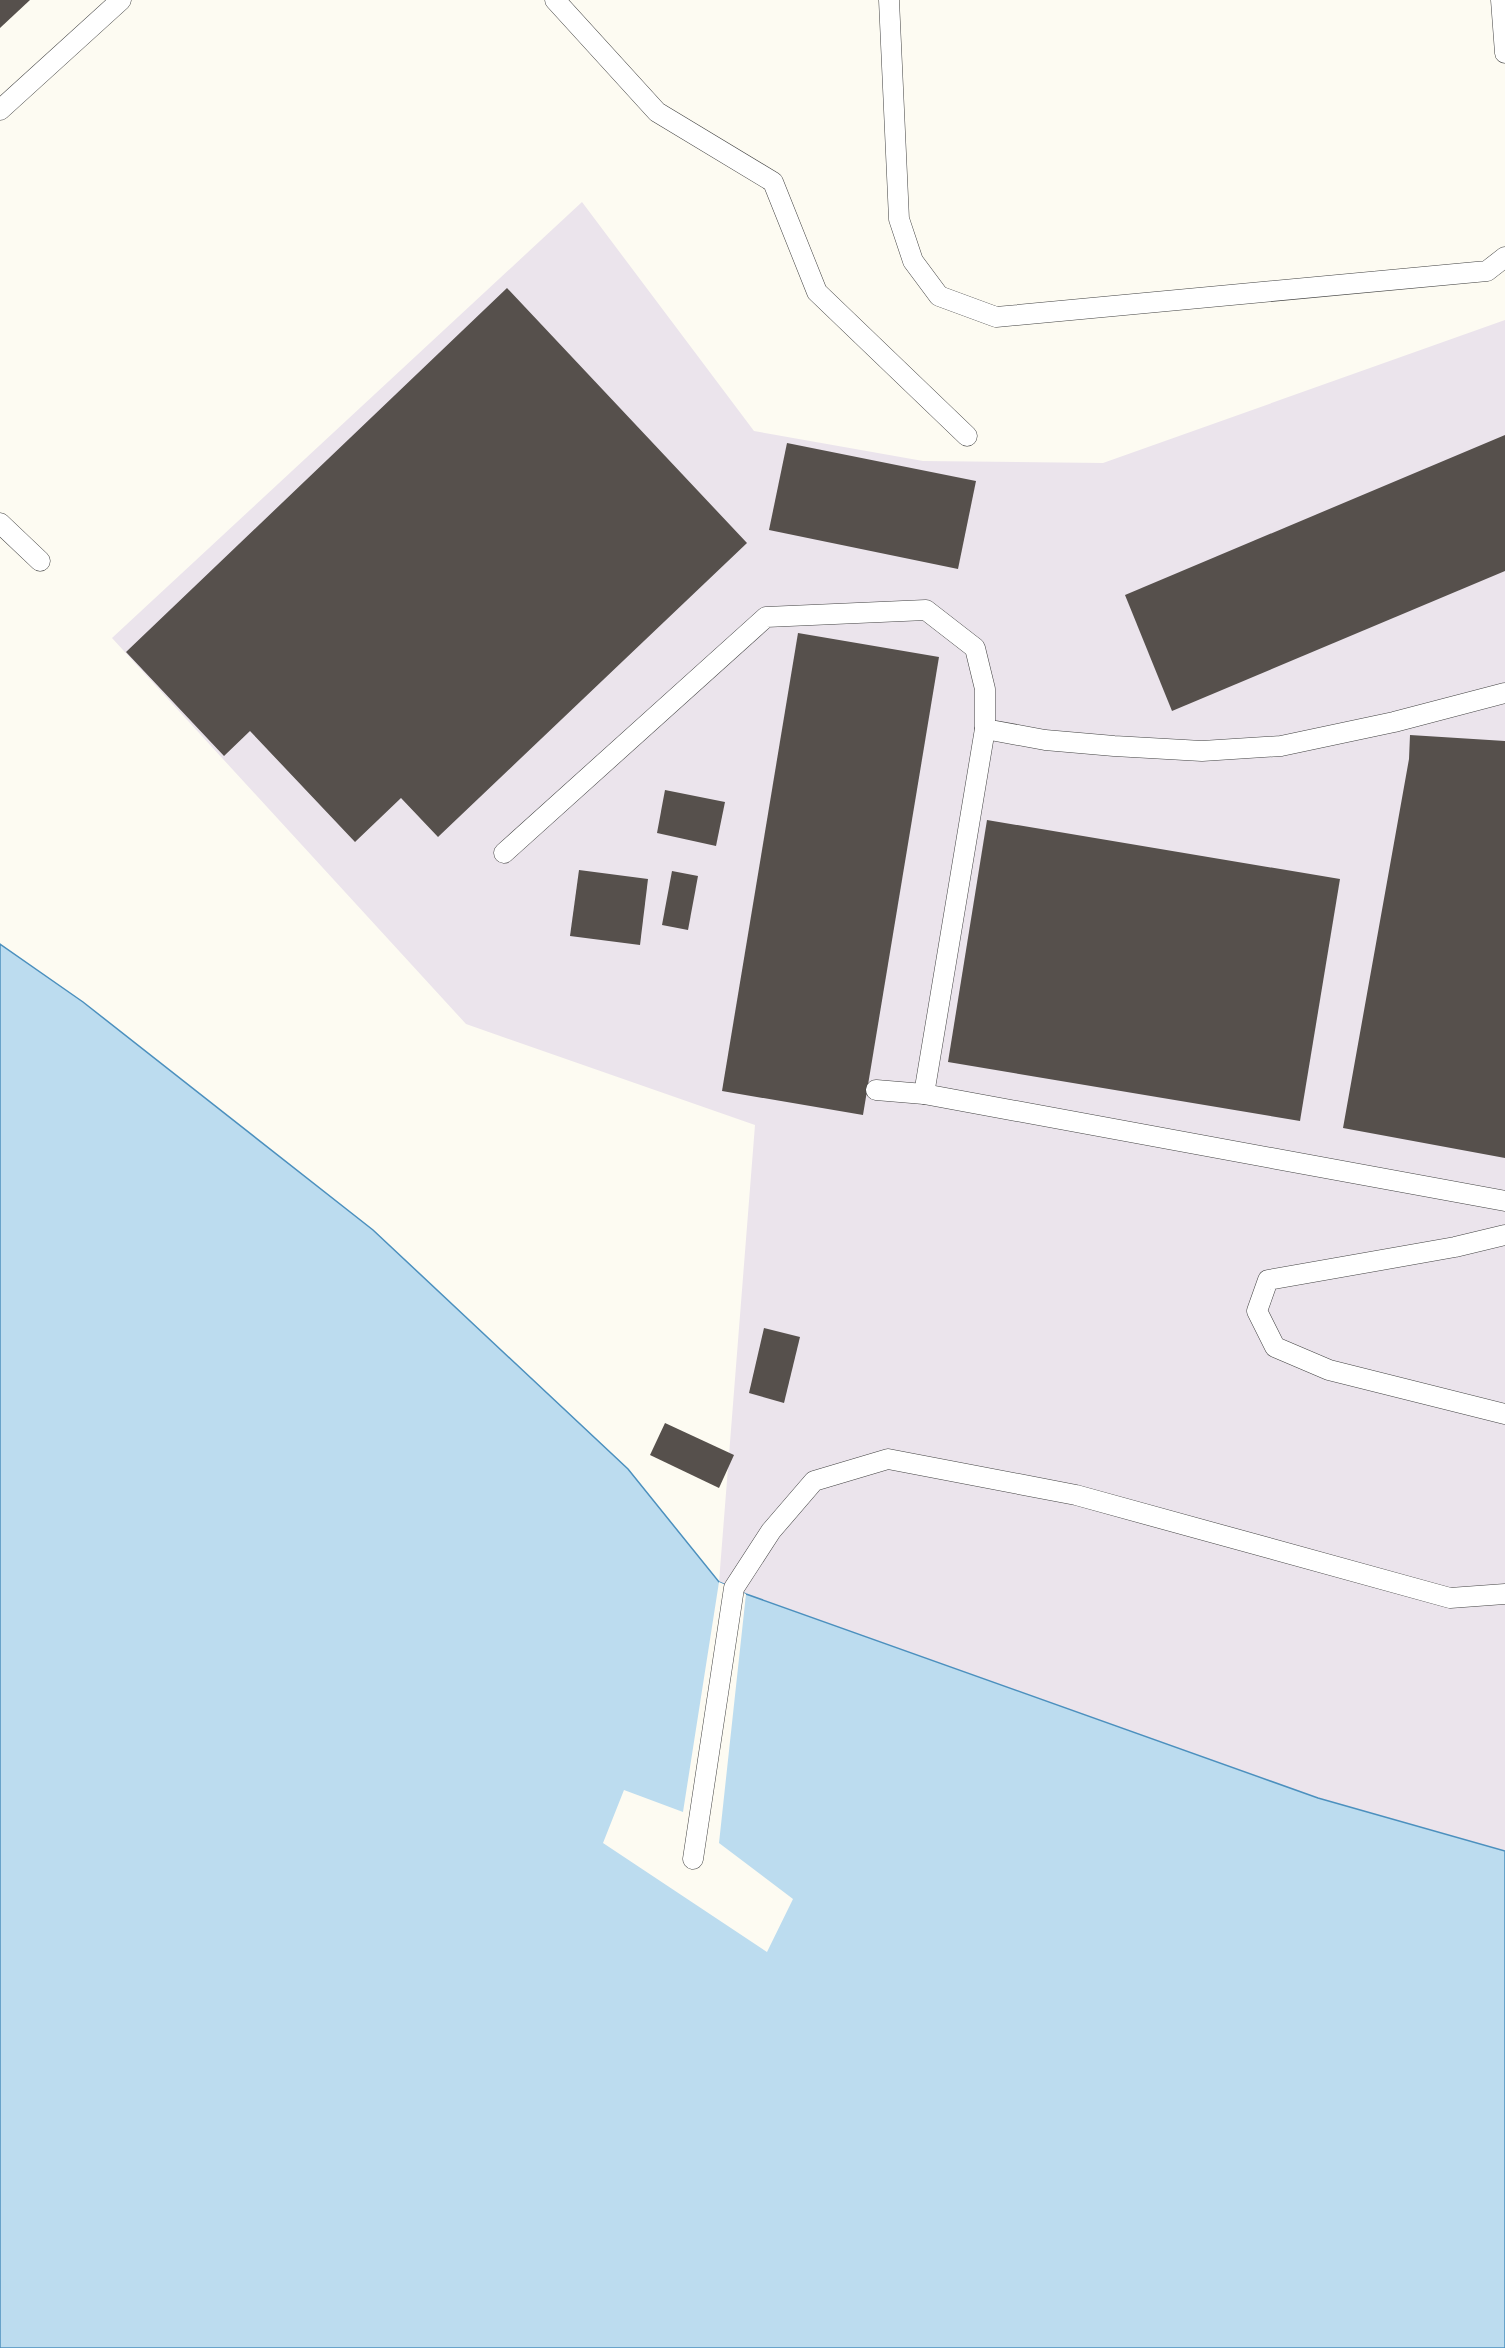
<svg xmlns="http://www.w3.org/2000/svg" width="1505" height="2348" font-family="'Libre Baskerville',serif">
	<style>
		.industrial { fill: #ebe4ec }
		.water { fill: #bcdcef; stroke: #4c90be; stroke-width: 1.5 }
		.pier { fill: #fdfbf2 }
		.building { fill: #56504c }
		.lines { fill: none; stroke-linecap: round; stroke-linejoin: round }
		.service-casing { stroke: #424242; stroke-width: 21 }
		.service { stroke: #fff; stroke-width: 20 }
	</style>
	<rect width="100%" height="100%" fill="#fdfbf2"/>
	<!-- industrial -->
	<polygon class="industrial" points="582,202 754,431 923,461 1103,463 1505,320 1505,1851 1318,1798 719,1843 719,1582 755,1125 466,1024 112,638"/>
	<!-- water -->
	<polygon class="water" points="0,944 83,1002 373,1230 628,1469 719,1582 746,1594 1318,1798 1505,1851 1505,2348 0,2348"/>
	<!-- pier -->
	<polygon class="pier" points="719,1582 746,1594 719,1843 793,1899 767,1952 603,1843 624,1790 683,1812"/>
	<!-- building -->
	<g class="building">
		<polygon points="0,0 30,0 0,28"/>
		<polygon points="507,288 747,543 438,837 401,798 355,842 250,731 224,756 126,652"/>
		<polygon points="1505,435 1505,571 1172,711 1125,595"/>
		<polygon points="787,443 976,481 958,569 769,530"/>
		<polygon points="798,633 939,657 863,1115 722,1091"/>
		<polygon points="1410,735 1505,741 1505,1158 1343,1128 1409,759"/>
		<polygon points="665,790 725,802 716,846 657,833"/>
		<polygon points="987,820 1340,879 1300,1121 948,1062"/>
		<polygon points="579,870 648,879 640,945 570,936"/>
		<polygon points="672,871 698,876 688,930 662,925"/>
		<polygon points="764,1328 800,1337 784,1403 749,1393"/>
		<polygon points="665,1423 734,1455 719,1488 650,1455"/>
	</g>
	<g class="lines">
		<!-- service casing -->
		<g class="service-casing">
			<g id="service">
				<polyline points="555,0 657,112 773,182 817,292 967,436"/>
				<polyline points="889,0 899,219 913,261 939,296 996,317 1487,271 1505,257"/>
				<polyline points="1501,0 1505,53"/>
				<polyline points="0,110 121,0"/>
				<polyline points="0,523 40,561"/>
				<polyline points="504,853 766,617 926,610 975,648 985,689 985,729 1045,740 1114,746 1202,751 1281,746 1394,722 1505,693"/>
				<polyline points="876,1090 924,1094 1505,1201"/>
				<polyline points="924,1094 985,729"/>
				<polyline points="1505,1235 1455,1247 1268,1280 1257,1311 1275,1347 1329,1370 1505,1414"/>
				<polyline points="693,1859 734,1588 771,1531 814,1481 888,1459 1076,1495 1450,1598 1505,1594"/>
			</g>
		</g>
		<!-- service -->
		<use href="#service" class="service"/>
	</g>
</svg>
